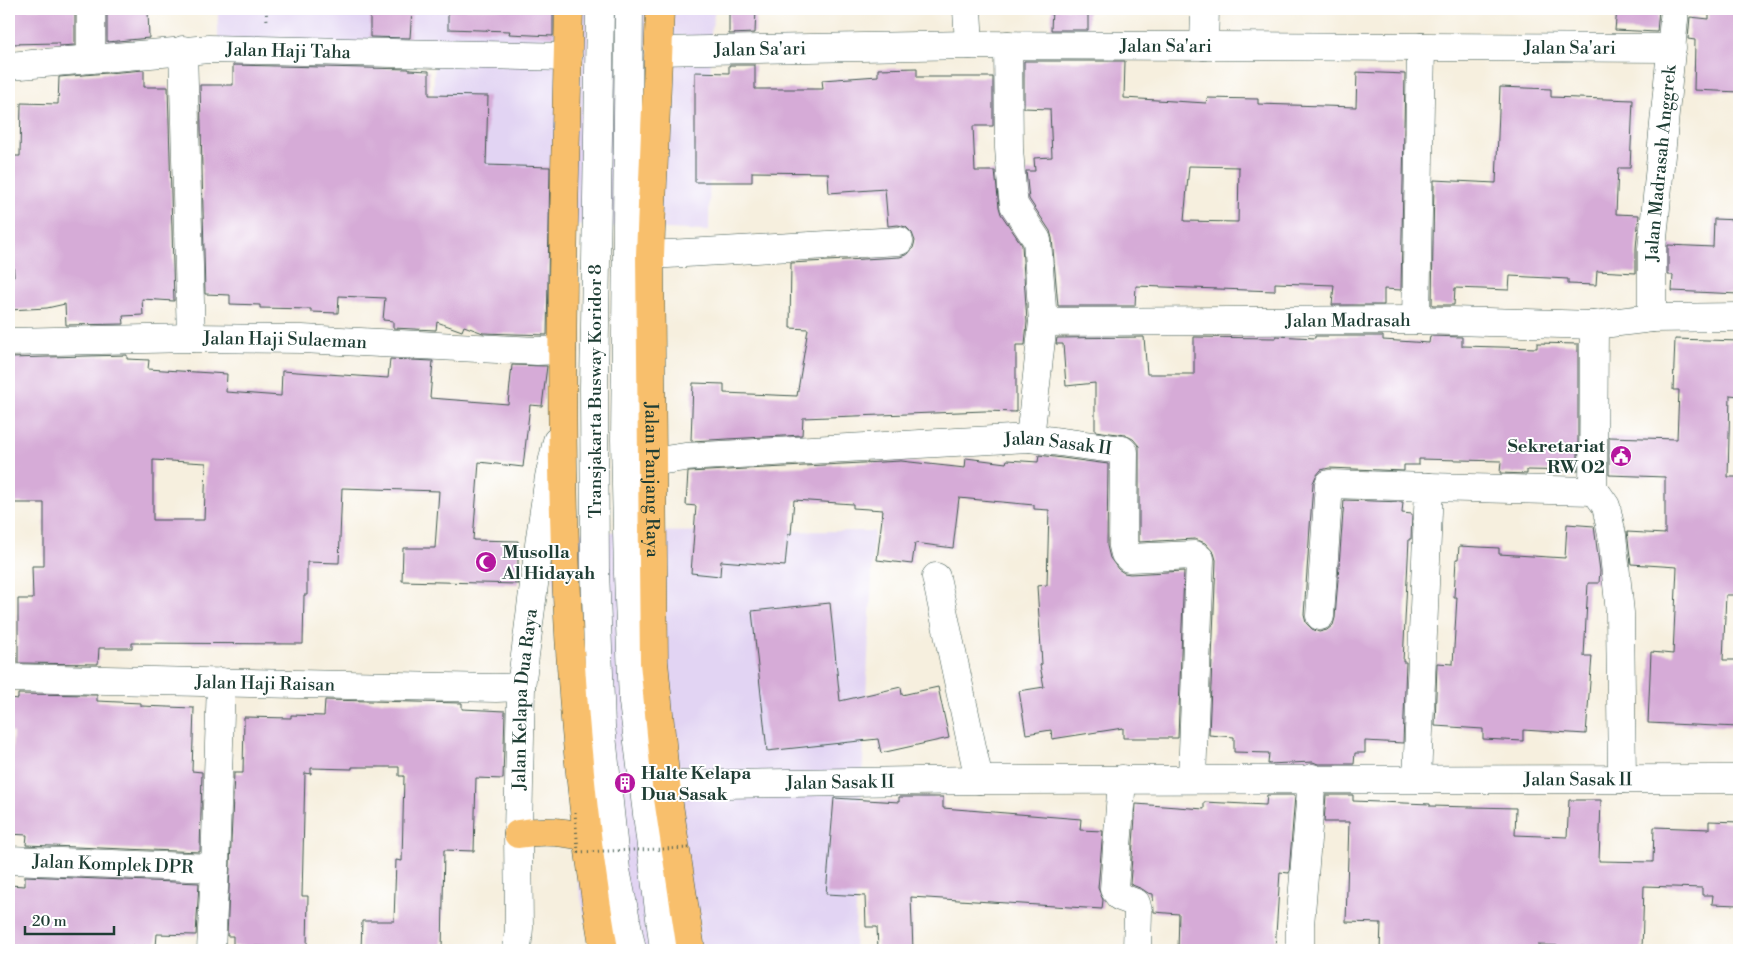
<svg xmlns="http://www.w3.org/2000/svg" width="1748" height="959" font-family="'Libre Bodoni',serif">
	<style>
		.built { fill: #e2d4f3 }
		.building { fill: #d6abd7; fill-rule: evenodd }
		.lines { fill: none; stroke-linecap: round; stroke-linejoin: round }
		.minor-casing { stroke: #3f584e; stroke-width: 29 }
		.major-casing { stroke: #3f584e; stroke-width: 29 }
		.path { stroke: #3f584e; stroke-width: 3; stroke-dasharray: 1 4; stroke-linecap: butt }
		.minor { stroke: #fff; stroke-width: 28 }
		.major { stroke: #f8bf6c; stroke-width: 28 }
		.path-bridge { stroke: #3f584e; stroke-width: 3; stroke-dasharray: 1 4; stroke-linecap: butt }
		.labels { text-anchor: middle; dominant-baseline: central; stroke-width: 4; stroke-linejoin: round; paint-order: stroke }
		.street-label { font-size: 18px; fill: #1f3d34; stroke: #fff }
		.poi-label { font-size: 18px; font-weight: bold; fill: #1f3d34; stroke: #fff; text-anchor: start }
	</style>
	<rect width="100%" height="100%" fill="#fff"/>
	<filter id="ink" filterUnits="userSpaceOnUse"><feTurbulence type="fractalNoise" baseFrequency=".02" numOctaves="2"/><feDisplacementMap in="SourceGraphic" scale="10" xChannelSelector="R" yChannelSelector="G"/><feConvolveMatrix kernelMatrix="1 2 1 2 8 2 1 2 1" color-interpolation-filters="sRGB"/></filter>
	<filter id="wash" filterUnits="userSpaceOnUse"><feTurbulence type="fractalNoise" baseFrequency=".0096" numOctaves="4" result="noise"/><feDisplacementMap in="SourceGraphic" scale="20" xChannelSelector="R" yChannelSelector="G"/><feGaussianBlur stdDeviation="1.12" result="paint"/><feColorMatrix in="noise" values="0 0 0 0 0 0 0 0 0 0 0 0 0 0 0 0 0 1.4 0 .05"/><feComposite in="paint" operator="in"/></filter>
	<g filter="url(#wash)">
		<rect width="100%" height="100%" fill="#f6efde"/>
		<!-- built -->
		<g class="built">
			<polygon points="218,9 715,9 711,33 709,231 429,218 435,50 218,42"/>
			<polygon points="874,531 854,950 592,950 578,884 550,532"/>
		</g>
		<g id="blocks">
			<!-- building -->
			<g class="building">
				<polygon points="9,9 75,9 75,45 59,46 59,43 10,44"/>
				<polygon points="370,9 412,9 410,38 370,37"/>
				<polygon points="448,9 553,9 553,36 509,34 510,31 448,29"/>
				<polygon points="729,9 756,9 755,33 729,34"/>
				<polygon points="1052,9 1088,9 1088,30 1051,30"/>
				<polygon points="1617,9 1659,9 1657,32 1615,30"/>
				<polygon points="1709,9 1739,9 1739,92 1694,90 1695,40 1688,39 1690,17 1709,19"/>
				<polygon points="107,11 148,11 149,38 107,42"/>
				<path d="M1024 61H1125L1124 98 1206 103 1207 98 1258 99V104L1356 107 1357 72 1405 74 1401 290 1384 289V305H1332L1334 285 1275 283V291L1136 286 1135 306H1058L1052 238 1050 231 1029 199 1026 171H1035L1034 158 1052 157 1050 109 1024 108ZM1189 166 1239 167 1238 222 1184 221Z"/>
				<polygon points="233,65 409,69 409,70 429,71 429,95 488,96 486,165 550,167 547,335 483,333 464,326 462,331 437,322 436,330 393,328 393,321 383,320 385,298 339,296 338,313 311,312 311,309 260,308 260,305 230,304 230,295 205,294 200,85 233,85"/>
				<polygon points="729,65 755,65 755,89 823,89 822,80 878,76 878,69 917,68 917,77 993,77 993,126 973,126 975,171 995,171 999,207 1001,214 1022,245 1027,322 1025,345 1016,345 1016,412 985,411 803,418 802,435 691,441 693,383 724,384 724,393 797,396 808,329 790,328 791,263 900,257 908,254 913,248 915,241 912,233 906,227 898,225 888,226 885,189 829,193 828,173 752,172 752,182 695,182 695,72 729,73"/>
				<polygon points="144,70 144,87 168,87 174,301 142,299 143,315 123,316 124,324 66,325 65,304 47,308 9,310 9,276 14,276 11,229 9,229 9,156 20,156 21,103 58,104 59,77"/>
				<polygon points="1500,87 1551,89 1551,97 1633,100 1630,168 1618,168 1616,214 1639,215 1636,248 1636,273 1597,271 1596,285 1568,284 1568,279 1510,276 1509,290 1455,288 1454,305 1432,305 1434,180 1496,183"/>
				<polygon points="1714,219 1739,220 1739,294 1672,291 1673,275 1668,275 1668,245 1713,247"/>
				<polygon points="1276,336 1315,338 1315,336 1383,336 1383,340 1429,343 1430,336 1462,337 1462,346 1537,348 1537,343 1578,344 1578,471 1527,470 1527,474 1500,473 1501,461 1419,459 1419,465 1404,465 1404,471 1329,468 1321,470 1316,476 1313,483 1304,615 1306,623 1312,629 1319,632 1327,630 1333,625 1335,618 1344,500 1403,502 1402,513 1412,514 1411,539 1409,539 1403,662 1406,662 1403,743 1365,741 1365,753 1355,753 1354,764 1318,764 1313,762 1268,764 1269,753 1234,752 1234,737 1209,735 1216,560 1214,553 1205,543 1195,539 1139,542 1139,446 1133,439 1125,435 1095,431 1095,383 1066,386 1063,344 1056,344 1057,338 1144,337 1147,374 1194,374 1194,337 1276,338"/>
				<polygon points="1675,339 1739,341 1739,396 1730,395 1728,477 1739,477 1739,595 1726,595 1723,660 1739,660 1739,727 1648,723 1651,652 1673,654 1677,567 1631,564 1627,532 1665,534 1665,477 1609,475 1609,437 1677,439 1679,390 1673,390"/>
				<path d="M127 355V359L149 360 148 369 227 374 226 392 281 396 282 371 388 378 390 359 433 361 430 398 508 404 512 365 547 366 542 406 530 405 523 467 479 462 473 540 518 541V584L402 581 403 548H435L439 491 342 488 339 563 307 562V595H304L303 644 132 643V648H99L98 664 18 663V599H33L32 566H44V503H9V358ZM153 460 206 463 204 520H153Z"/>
				<polygon points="1039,455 1108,464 1107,546 1110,558 1118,569 1124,573 1130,574 1184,571 1178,738 1123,738 1123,728 1052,739 1051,730 1026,734 1019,691 1044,687 1040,665 1042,664 1037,586 1047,585 1049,510 1034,509 1034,505 959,498 953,548 915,543 912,564 877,560 883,510 853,508 853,504 794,500 791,534 788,534 785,566 721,561 720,576 691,573 696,506 686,505 688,472 901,461 965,468 966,458 1006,463 1007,460 1038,462"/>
				<polygon points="1567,524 1594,526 1600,571 1599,583 1588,583 1584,656 1592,656 1586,734 1523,730 1523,741 1483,739 1483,729 1435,726 1437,663 1453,664 1457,597 1454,597 1456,559 1458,559 1459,546 1499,548 1499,554 1565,558"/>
				<polygon points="830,603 840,701 901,687 902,695 938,687 949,738 881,753 878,739 767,751 752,611"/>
				<polygon points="18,694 97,695 97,701 141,703 141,706 194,708 192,771 202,772 200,852 26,845 27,835 9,834 9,779 11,779 13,732 9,732 9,698 18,699"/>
				<polygon points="325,700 462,703 462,709 505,711 503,779 476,778 474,851 444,850 442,950 361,950 362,921 394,921 396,860 402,861 404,776 399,776 399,767 352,767 352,769 311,768 311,774 305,773 302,896 308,896 307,947 233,946 233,936 227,936 234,773 243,773 244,717 291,718 291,715 324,716"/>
				<polygon points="1267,795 1295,795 1289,873 1280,872 1275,950 1178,950 1179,914 1154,912 1153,894 1148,893 1142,889 1130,884 1136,804 1204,809 1204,802 1266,805"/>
				<polygon points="1326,795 1353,795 1353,801 1430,804 1430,806 1516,808 1515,835 1567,837 1569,800 1601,800 1599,861 1653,862 1654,827 1709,829 1709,821 1739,822 1739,905 1712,904 1713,895 1702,895 1702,888 1644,886 1642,950 1601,950 1601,947 1538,945 1538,950 1380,950 1381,923 1346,922 1349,822 1324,822"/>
				<polygon points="899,797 943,797 943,808 1081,819 1080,830 1103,831 1098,888 1103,900 1102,909 911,897 913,950 878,950 877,927 866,927 865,896 826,894 834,798 899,802"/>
				<polygon points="25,876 199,883 196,935 157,934 156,947 122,946 122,950 9,950 9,885 25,886"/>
			</g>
		</g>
	</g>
	<g filter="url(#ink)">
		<use href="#blocks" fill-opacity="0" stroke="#3f584e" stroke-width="1"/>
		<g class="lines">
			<!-- minor casing -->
			<g class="minor-casing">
				<g id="minor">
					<polyline points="600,9 594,388 595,570 601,726 607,783 616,870 632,950"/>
					<polyline points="629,9 625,440 628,574 633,702 664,950"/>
					<polyline points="967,9 969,45"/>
					<polyline points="1008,45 1009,148 1012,189 1014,205 1037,240 1043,322 1030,438"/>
					<polyline points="1204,46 1205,9"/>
					<polyline points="183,50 191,338"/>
					<path id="s1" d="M658 51 969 45 1672 48"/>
					<polyline points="91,59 91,9"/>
					<path id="s2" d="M9 66 209 49 568 57"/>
					<polyline points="650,255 899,241"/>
					<path id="s3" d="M1652 318V249L1675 9"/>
					<polyline points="1416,320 1421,47"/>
					<path id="s4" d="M1043 322 1416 320 1594 325 1652 318 1739 317"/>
					<path id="s5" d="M9 342 191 338 302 339 537 351 562 350"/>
					<path id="s6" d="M651 462 685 457 1030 438 1122 450 1124 452 1123 546 1125 554 1129 558 1195 555 1200 559 1192 779"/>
					<polyline points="1429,487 1593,491 1594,325"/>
					<polyline points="1593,491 1599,496 1606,506 1612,535 1620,613 1622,779"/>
					<polyline points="936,577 979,780"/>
					<polyline points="1320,616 1329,484 1429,487 1417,779"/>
					<path id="s7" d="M9 678 496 688 521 687"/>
					<polyline points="1122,779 1114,889 1120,897 1136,903 1138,911 1137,950"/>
					<path id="s8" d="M666 785 979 780 1739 779"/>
					<path id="s9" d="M9 860 215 868"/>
					<polyline points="211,950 215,868 221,682"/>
					<path id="s10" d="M517 950 519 928 518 834 521 687 540 537 549 477 557 441"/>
					<polyline points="1300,950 1300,925 1312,778"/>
				</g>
			</g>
			<!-- major casing -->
			<g class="major-casing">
				<g id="major">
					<path d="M569 9C561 323 550 640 604 950"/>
					<path id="s11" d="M660 9 650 255 654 662 666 785 691 950"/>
					<path d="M518 834C542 830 563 831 586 837"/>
				</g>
			</g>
			<!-- path -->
			<polyline class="path" points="266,9 267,21"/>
			<!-- minor -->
			<use href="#minor" class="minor"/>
			<!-- major -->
			<use href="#major" class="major"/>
			<!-- path-bridge -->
			<polyline class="path-bridge" points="575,812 578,852 691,848"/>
		</g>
	</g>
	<!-- icons -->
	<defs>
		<g id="civic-disc" transform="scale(1.125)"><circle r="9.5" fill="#b5179e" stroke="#fff"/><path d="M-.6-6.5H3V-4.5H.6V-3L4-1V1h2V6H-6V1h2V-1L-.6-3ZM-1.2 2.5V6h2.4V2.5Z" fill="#fff"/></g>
		<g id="mosque-disc" transform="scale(1.125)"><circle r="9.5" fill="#b5179e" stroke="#fff"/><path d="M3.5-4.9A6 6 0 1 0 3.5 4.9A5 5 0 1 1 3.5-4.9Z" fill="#fff"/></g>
		<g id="building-disc" transform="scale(1.125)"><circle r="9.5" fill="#b5179e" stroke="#fff"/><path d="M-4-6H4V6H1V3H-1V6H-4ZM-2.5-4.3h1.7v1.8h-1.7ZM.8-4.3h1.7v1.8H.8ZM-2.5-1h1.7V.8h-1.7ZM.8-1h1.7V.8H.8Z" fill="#fff"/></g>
	</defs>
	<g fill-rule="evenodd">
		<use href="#civic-disc" x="1621" y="456"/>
		<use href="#mosque-disc" x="486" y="562"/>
		<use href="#building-disc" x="625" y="783"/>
	</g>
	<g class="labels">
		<!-- street labels -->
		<g class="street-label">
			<text stroke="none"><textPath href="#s1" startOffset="508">Jalan Sa'ari</textPath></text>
			<text stroke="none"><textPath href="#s1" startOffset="912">Jalan Sa'ari</textPath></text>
			<text stroke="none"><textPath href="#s1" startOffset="102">Jalan Sa'ari</textPath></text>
			<text stroke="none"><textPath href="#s2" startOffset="280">Jalan Haji Taha</textPath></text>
			<text stroke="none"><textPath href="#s3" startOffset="155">Jalan Madrasah Anggrek</textPath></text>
			<text stroke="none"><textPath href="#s4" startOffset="305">Jalan Madrasah</textPath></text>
			<text stroke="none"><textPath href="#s5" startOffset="276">Jalan Haji Sulaeman</textPath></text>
			<text transform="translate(595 391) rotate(-90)">Transjakarta Busway Koridor 8</text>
			<text stroke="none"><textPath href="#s6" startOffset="408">Jalan Sasak II</textPath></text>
			<text stroke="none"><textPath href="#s11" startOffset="471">Jalan Panjang Raya</textPath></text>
			<text stroke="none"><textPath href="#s7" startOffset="256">Jalan Haji Raisan</textPath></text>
			<text stroke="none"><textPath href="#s10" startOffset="251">Jalan Kelapa Dua Raya</textPath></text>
			<text stroke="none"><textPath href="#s8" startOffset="912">Jalan Sasak II</textPath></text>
			<text stroke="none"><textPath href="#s8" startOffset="174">Jalan Sasak II</textPath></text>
			<text stroke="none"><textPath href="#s9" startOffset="104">Jalan Komplek DPR</textPath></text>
		</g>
		<!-- poi labels -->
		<g class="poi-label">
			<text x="1605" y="446" text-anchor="end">Sekretariat<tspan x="1605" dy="21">RW 02</tspan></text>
			<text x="502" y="552">Musolla<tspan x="502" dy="21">Al Hidayah</tspan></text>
			<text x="641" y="773">Halte Kelapa<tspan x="641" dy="21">Dua Sasak</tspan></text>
		</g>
	</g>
	<!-- margin -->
	<rect width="1748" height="959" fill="none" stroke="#fff" stroke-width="30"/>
	<!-- scale -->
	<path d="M25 926v8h89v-8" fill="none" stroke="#1f3d34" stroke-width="2.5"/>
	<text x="32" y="926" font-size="15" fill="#1f3d34" stroke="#ffffff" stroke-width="4" paint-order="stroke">20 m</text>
</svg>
